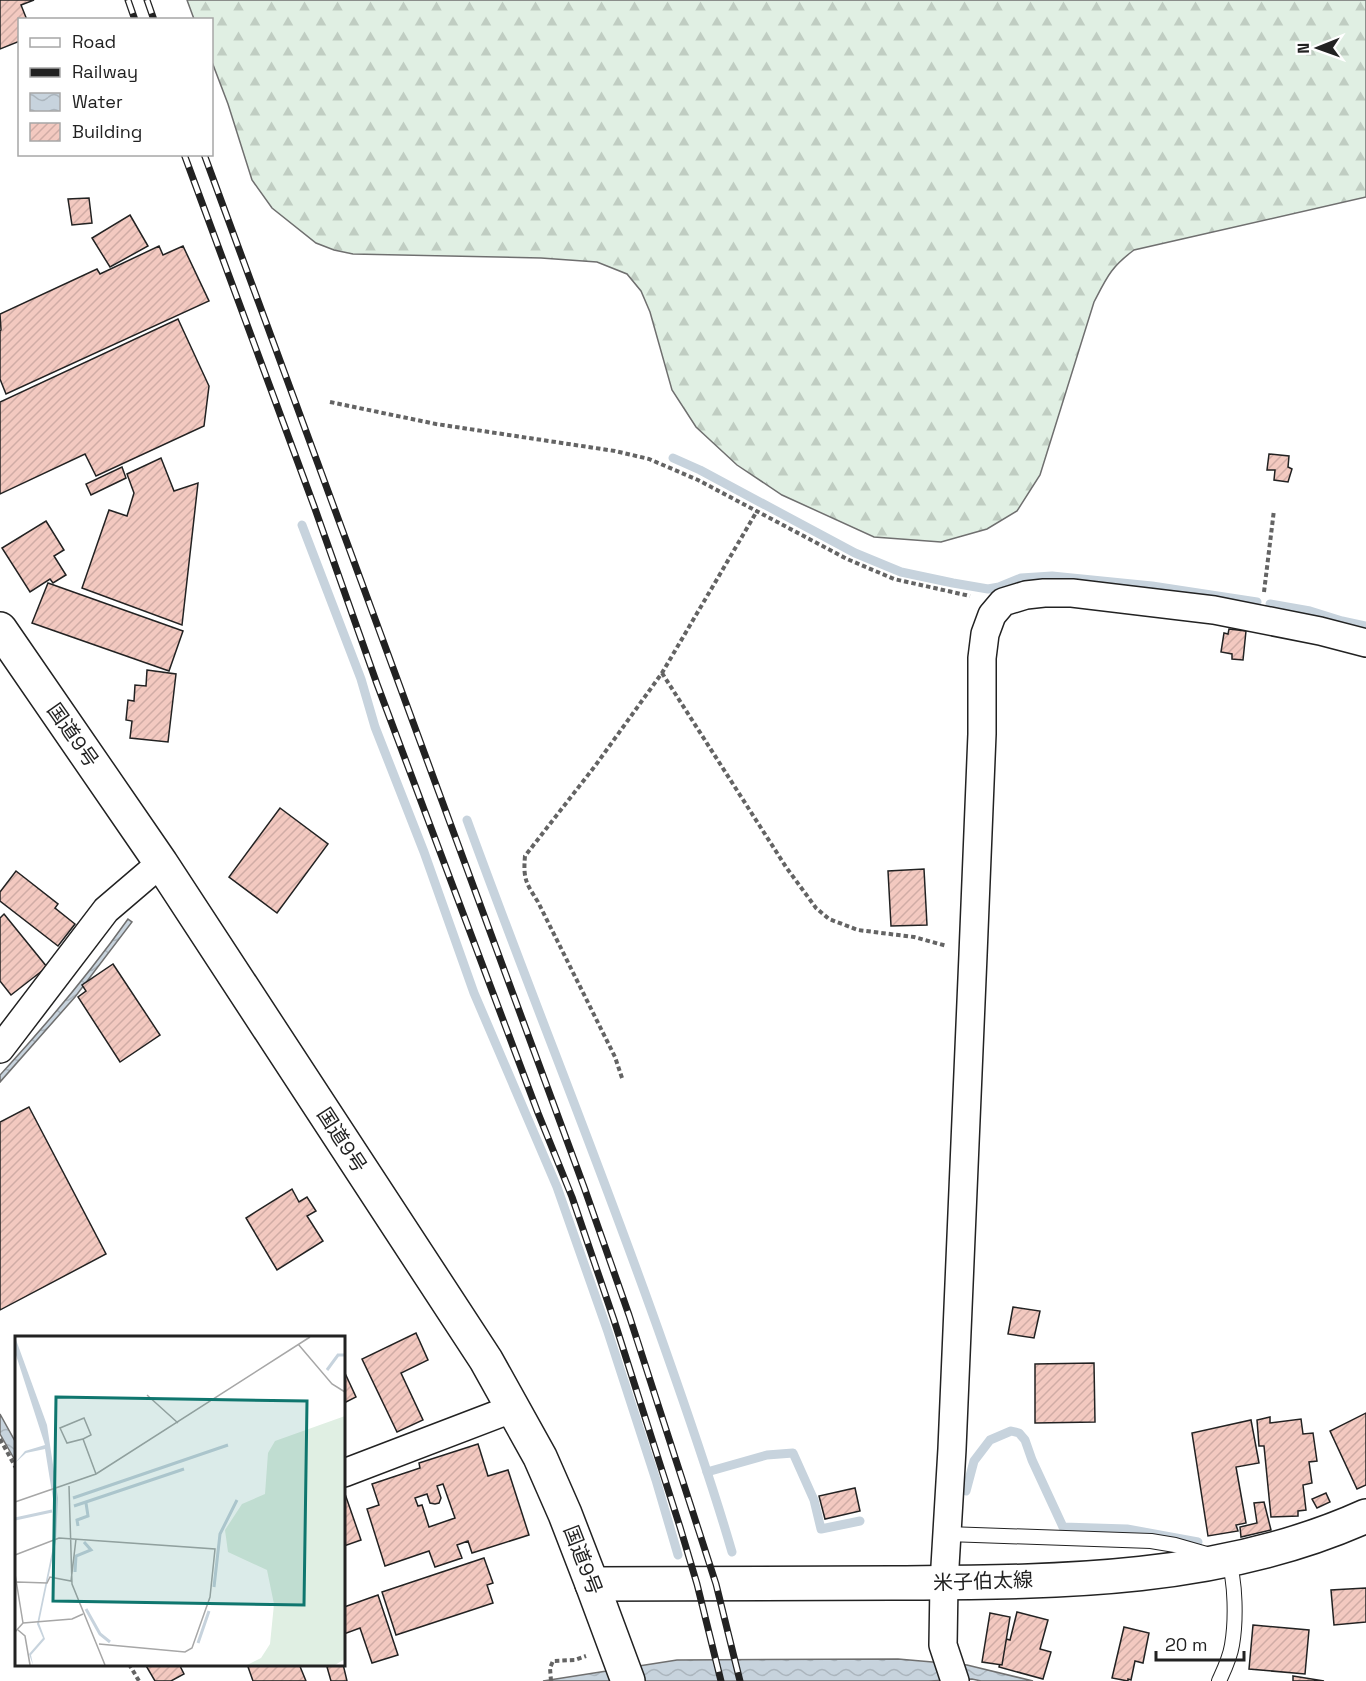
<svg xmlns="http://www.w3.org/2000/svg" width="1366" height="1681" font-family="'Space Grotesk','Noto Sans JP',sans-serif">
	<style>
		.forest { fill: url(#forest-firs); stroke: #6f6f6f; stroke-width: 1.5 }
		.water { fill: url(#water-waves); stroke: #6f6f6f; stroke-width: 1.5 }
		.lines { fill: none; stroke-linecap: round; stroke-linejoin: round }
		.stream { stroke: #c7d3dd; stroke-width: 9 }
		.building { fill: url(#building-hatch); stroke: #222; stroke-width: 1.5; fill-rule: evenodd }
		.lane-casing { stroke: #222; stroke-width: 16 }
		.street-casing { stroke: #222; stroke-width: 30 }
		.secondary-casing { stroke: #222; stroke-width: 36 }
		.highway-casing { stroke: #222; stroke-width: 36 }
		.path { stroke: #646464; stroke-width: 4; stroke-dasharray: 4.5 3; stroke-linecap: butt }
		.lane { stroke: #fff; stroke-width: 14 }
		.street { stroke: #fff; stroke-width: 27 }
		.secondary { stroke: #fff; stroke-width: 33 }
		.highway { stroke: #fff; stroke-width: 33 }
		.rail-casing { stroke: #222; stroke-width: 7 }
		.rail { stroke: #fff; stroke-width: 4.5; stroke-dasharray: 14; stroke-linecap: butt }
		.labels { text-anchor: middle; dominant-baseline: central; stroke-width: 4.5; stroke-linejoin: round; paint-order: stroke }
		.street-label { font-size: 20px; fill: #222; stroke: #fff }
		.inset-river { fill: none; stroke: #c7d3dd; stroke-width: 3 }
		.inset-road { fill: none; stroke: #a7a7a7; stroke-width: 1.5 }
		.view { fill: #0f766e; fill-opacity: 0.15; stroke: #0f766e; stroke-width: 3 }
		.inset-edge { fill: none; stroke: #222; stroke-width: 3 }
	</style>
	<defs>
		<pattern id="forest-firs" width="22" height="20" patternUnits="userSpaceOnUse" patternTransform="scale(1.5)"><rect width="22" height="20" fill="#e0efe3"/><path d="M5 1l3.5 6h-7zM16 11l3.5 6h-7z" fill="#c0cdc2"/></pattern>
		<pattern id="water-waves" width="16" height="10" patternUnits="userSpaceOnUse" patternTransform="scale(1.5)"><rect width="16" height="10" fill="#c7d3dd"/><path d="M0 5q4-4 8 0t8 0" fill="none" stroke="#abb5bd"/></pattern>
		<pattern id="building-hatch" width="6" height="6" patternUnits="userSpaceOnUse" patternTransform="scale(1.5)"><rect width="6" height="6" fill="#f3c9c0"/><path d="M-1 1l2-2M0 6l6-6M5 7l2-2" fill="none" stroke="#d0aca5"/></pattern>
	</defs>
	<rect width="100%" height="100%" fill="#fff"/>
	<!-- forest -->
	<path class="forest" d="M187 0H1366V197L1134 250C1111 267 1107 277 1094 302L1040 475 1017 511 987 529 941 542 874 537 782 495 737 465 696 427 672 390 650 312 641 291 627 274 597 262 541 258 353 254 334 250 316 243 272 208 252 180 228 104 212 62V20L194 19Z"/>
	<!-- water -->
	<g class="water">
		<path d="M128 919 132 922 75 997 0 1082V1075C46 1025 89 974 128 919Z"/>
		<polygon points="0,1414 16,1443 16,1462 0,1434"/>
		<polygon points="898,1659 967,1665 1033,1681 981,1681 972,1679 929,1681 543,1681 677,1660"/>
	</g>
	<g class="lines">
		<!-- stream -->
		<g class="stream">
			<polyline points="673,458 700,470 855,553 901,572 953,583 988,589 999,587 1021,578 1052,576 1152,586 1257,602"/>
			<polyline points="302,525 361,679 375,727 424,852 474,993 557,1187 608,1332 656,1480 678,1555"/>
			<polyline points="1270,604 1310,611 1342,621 1366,626"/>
			<path d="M467 820C531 996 602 1169 664 1346 688 1414 712 1483 732 1552"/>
			<polyline points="707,1472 767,1455 793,1453 814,1500 821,1529 860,1521"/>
			<polyline points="966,1491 974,1461 990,1440 1011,1431 1019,1433 1025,1440 1032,1460 1063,1527 1127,1529 1198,1542"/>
		</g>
	</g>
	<!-- building -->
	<g class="building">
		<polygon points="0,0 34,0 21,5 27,20 20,20 20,41 0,49"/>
		<polygon points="89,198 92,223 72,225 68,199"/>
		<polygon points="130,215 148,246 110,267 92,238"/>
		<polygon points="159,246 163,255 183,246 209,301 6,394 0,379 0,331 1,330 0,314 97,269 100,274"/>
		<polygon points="178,319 209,386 204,426 96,476 85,454 0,494 0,402"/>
		<polygon points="1269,454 1289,456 1288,467 1292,469 1288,482 1274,480 1275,470 1267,470"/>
		<polygon points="161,458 174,491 198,483 182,625 82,588 109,510 127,516 134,493 127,474"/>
		<polygon points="122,467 126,478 91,495 86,484"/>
		<polygon points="46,521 64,550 54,556 66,575 53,583 50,579 30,592 2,548"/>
		<polygon points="48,583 183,631 169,671 32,623"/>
		<polygon points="1229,629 1246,631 1243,660 1232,659 1232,654 1221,652 1224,633 1228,634"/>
		<polygon points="147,670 176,674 168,742 130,738 132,721 126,720 128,700 134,701 135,685 146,686"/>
		<polygon points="280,808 328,844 277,913 229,877"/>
		<polygon points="924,869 927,925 891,926 888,871"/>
		<polygon points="16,871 58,904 55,908 75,924 58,946 0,901 0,892"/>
		<polygon points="4,914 47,967 11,995 0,981 0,918"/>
		<polygon points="113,964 160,1035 120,1062 78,997 86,991 82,985"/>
		<polygon points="29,1107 106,1254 0,1310 0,1122"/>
		<polygon points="292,1189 299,1202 307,1197 316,1211 307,1216 323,1241 277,1270 246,1218"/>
		<polygon points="1013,1307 1040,1311 1034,1338 1008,1334"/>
		<polygon points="416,1333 428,1360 401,1373 423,1420 397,1432 362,1359"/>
		<polygon points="1094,1363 1095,1422 1035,1423 1035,1364"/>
		<polygon points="344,1371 356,1397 344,1403"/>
		<polygon points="1366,1413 1366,1485 1357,1489 1330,1431"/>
		<polygon points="1270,1417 1270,1423 1301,1419 1303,1434 1313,1433 1317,1461 1309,1462 1312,1483 1303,1485 1306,1510 1298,1511 1298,1516 1271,1517 1264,1446 1259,1446 1257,1420"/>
		<polygon points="1251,1420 1259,1463 1236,1467 1246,1523 1236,1525 1238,1531 1208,1536 1192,1433"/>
		<path d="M478 1444 488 1476 508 1470 529 1535 472 1553 468 1541 457 1545 462 1558 435 1567 429 1551 385 1566 367 1509 379 1505 372 1484 420 1468 419 1463ZM443 1484 455 1518 429 1527 422 1505 418 1506 415 1498 427 1494 430 1503 435 1504 439 1503 441 1498 437 1486Z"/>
		<polygon points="855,1488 860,1511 825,1519 819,1496"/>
		<polygon points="344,1491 361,1540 344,1546"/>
		<polygon points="1326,1493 1330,1502 1317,1508 1312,1499"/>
		<polygon points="1264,1502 1271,1530 1241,1537 1240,1527 1257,1523 1254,1503"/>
		<polygon points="484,1558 493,1583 487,1585 493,1603 396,1635 382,1592"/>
		<polygon points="1366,1588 1366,1622 1334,1625 1331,1590"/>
		<polygon points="378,1595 398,1655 372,1663 360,1628 344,1634 344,1607"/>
		<polygon points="1017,1612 1048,1620 1040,1649 1051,1652 1043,1679 999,1667 1006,1639 1010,1640"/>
		<polygon points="990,1613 1010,1617 1002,1665 982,1662"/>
		<polygon points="1253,1625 1309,1630 1305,1674 1249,1669"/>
		<polygon points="1124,1627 1149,1633 1143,1663 1135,1661 1131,1680 1128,1679 1128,1681 1112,1678"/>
		<polygon points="145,1664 179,1664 184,1674 171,1681 155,1681"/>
		<polygon points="247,1664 299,1664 306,1681 253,1681"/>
		<polygon points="335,1664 343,1664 347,1681 331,1681 327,1667"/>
		<polygon points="1293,1676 1324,1681 1293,1681"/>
	</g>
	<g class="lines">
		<!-- lane casing -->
		<g class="lane-casing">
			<g id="lane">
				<polyline points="947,1534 1151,1541 1175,1545 1210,1555"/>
				<path d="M1219 1681C1224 1670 1230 1658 1232 1645 1236 1622 1236 1581 1228 1560"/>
			</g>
		</g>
		<!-- street casing -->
		<g class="street-casing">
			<g id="street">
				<polyline points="0,1049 106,910 161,863"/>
				<polyline points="344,1473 514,1408"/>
				<polyline points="955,1681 943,1645 944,1583 952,1449 973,955 982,734 982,658 985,634 992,615 1003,602 1026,595 1044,593 1072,593 1214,610 1320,631 1366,643"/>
			</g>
		</g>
		<!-- secondary casing -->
		<g class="secondary-casing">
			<path id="secondary" d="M592 1584C692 1584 792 1584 892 1583 1052 1582 1218 1583 1366 1516"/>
		</g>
		<!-- highway casing -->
		<g class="highway-casing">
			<polyline id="highway" points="0,629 161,863 486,1360 540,1457 565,1514 592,1584 628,1681"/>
		</g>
		<!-- path -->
		<g class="path">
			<polyline points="330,402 436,424 615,451 649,459 698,480 847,559 894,579 970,596"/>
			<polyline points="1264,592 1274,510"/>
			<polyline points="662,673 786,867 816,908 829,919 858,930 914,937 947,946"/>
			<path d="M622 1078 615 1057 538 902C526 883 523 879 525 856L595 766 662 673 757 511"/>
			<polyline points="0,1439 16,1468"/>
			<polyline points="129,1664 139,1681"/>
			<polyline points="551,1681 550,1668 553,1661 575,1660 586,1656"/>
		</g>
		<!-- lane -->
		<use href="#lane" class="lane"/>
		<!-- street -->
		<use href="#street" class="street"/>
		<!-- secondary -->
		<use href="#secondary" class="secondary"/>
		<!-- highway -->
		<use href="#highway" class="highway"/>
		<!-- rail casing -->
		<g class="rail-casing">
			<g id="rail">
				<polyline points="128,0 135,20"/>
				<polyline points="147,0 154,20"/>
				<polyline points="184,154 314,506 377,684 538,1113 572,1197 614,1320 680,1527 697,1584 721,1681"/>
				<polyline points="204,154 584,1187 629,1315 716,1584 740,1681"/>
			</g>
		</g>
		<!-- rail -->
		<use href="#rail" class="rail"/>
	</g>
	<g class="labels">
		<!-- street labels -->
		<g class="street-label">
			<text transform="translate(73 735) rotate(55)">国道9号</text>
			<text transform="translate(342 1140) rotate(57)">国道9号</text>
			<text transform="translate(583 1560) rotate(69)">国道9号</text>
			<text transform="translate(983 1581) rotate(-2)">米子伯太線</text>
		</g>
	</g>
	<!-- overview -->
	<g transform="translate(15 1336)">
		<rect width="330" height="330" fill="#fff"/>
		<path d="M330 80V323L320 329H232L246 322 255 308 259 268 252 234 213 216 210 194 227 168 250 158 253 117 260 105Z" fill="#e0efe3"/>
		<path d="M0 1 32 89 43 162 41 205 24 287 30 303 16 319 18 329 14 318 28 302 22 288 39 206 38 163 30 113 11 117 0 127 10 115 30 109 0 16Z" fill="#c7d3dd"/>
		<path class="inset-river" d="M312 34 323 19H330M58 162 213 109M59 170 169 133M0 183 37 175M63 190 62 184 73 180 71 167M60 236 61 220 76 214 69 206M199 251 205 198 222 164M71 273 85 298 95 306M183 307 194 275"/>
		<path class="inset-road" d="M283 8 317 48 330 56M132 59 163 87M68 103 76 99 69 82 45 92 52 107 68 103 81 138M54 150 57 248 90 329M0 166 81 138 295 1M0 219 44 202 200 213 195 261 177 312 170 316 84 308M0 238 8 287 0 296M2 246 32 247 35 241 56 245 61 203M8 287 57 283 68 278M3 294 10 300 15 329"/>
		<path class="view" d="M41 61 292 65 289 269 38 265Z"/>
		<rect width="330" height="330" class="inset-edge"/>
	</g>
	<!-- legend -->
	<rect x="18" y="18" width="195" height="138" fill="#ffffff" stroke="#a7a7a7" stroke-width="1.5"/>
	<rect x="30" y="38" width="30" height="9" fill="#ffffff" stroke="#a7a7a7" stroke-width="1.5"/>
	<text x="72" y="48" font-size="18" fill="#222222">Road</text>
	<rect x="30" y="68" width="30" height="9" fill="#222222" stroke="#a7a7a7" stroke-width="1.5"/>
	<text x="72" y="78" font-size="18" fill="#222222">Railway</text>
	<rect x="30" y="93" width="30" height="18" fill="url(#water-waves)" stroke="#a7a7a7" stroke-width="1.5"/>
	<text x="72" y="108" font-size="18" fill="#222222">Water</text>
	<rect x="30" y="123" width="30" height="18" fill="url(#building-hatch)" stroke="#a7a7a7" stroke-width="1.5"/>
	<text x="72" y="138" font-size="18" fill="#222222">Building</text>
	<!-- north arrow -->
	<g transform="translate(1318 48) rotate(269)" stroke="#ffffff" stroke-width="4.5" paint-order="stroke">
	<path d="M0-4.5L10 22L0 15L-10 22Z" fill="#222222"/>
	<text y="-9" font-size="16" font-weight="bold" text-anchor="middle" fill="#222222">N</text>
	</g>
	<!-- scale -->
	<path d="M1156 1651v9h88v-9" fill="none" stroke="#222222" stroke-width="3"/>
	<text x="1165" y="1651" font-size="18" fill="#222222" stroke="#ffffff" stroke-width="4.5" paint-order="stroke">20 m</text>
</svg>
